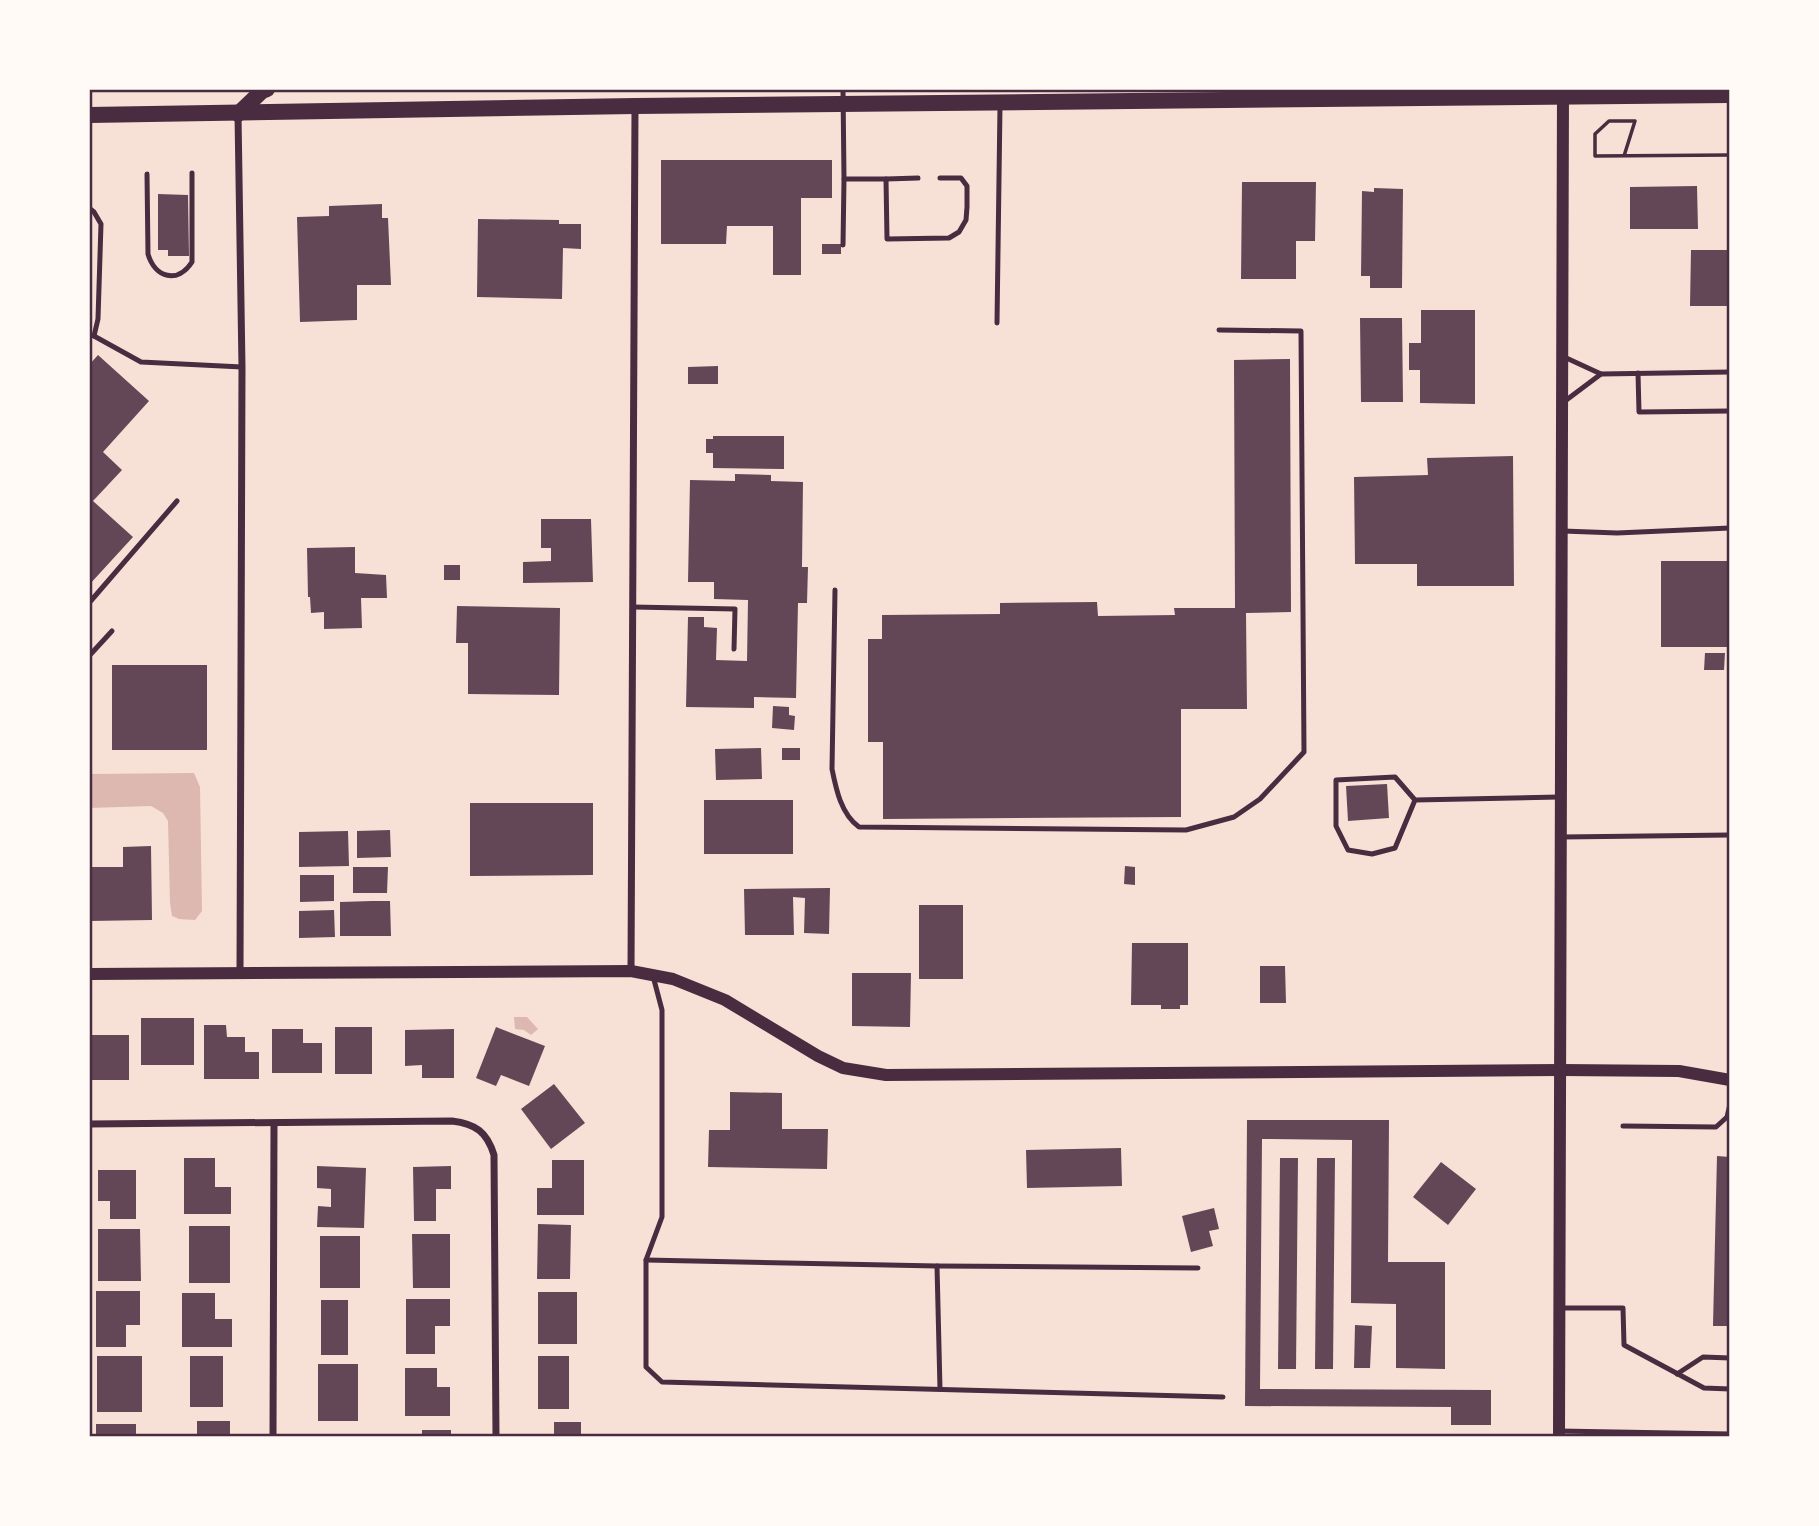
<svg xmlns="http://www.w3.org/2000/svg" width="1819" height="1526" font-family="'Libre Baskerville',serif">
	<style>
		.water { fill: #dcb8b0 }
		.building { fill: #644757 }
		.lines { fill: none; stroke-linecap: round; stroke-linejoin: round }
		.path { stroke: #4a2c40; stroke-width: 3.5 }
		.service { stroke: #4a2c40; stroke-width: 5 }
		.minor { stroke: #4a2c40; stroke-width: 7 }
		.tertiary { stroke: #4a2c40; stroke-width: 12 }
		.primary { stroke: #4a2c40; stroke-width: 16 }
		.neatline { fill: none; stroke: #4a2c40; stroke-width: 2.5 }
	</style>
	<rect width="100%" height="100%" fill="#f7e1d7"/>
	<!-- water -->
	<g class="water">
		<polygon points="194,773 200,787 202,911 195,920 179,919 172,916 170,903 168,821 163,813 151,806 89,808 89,774"/>
		<polygon points="514,1017 527,1017 538,1029 531,1035 524,1030 515,1029"/>
	</g>
	<!-- building -->
	<g class="building">
		<polygon points="661,160 832,160 832,198 801,198 801,275 773,275 773,226 727,226 726,244 661,244"/>
		<polygon points="1242,182 1316,182 1315,241 1296,241 1296,279 1241,279"/>
		<polygon points="1697,186 1698,229 1630,229 1630,187"/>
		<polygon points="1374,188 1403,189 1402,288 1370,288 1370,276 1361,276 1362,191 1374,192"/>
		<polygon points="158,194 188,195 189,256 168,256 168,250 158,250"/>
		<polygon points="382,204 382,218 388,218 391,285 357,285 357,320 300,322 297,217 329,216 329,206"/>
		<polygon points="478,219 559,220 559,224 581,224 581,249 563,248 562,299 477,297"/>
		<rect x="822" y="244" width="19" height="10"/>
		<polygon points="1691,250 1730,250 1730,306 1690,306"/>
		<polygon points="1421,310 1475,310 1475,404 1420,403 1420,370 1409,370 1409,343 1421,343"/>
		<polygon points="1360,318 1402,318 1403,402 1361,402"/>
		<polygon points="98,355 149,401 103,452 122,470 93,501 133,537 89,585 89,365"/>
		<polygon points="1290,359 1291,612 1246,613 1247,709 1181,709 1181,817 883,819 883,742 868,742 868,639 882,639 882,615 1000,614 1000,603 1097,602 1098,616 1175,615 1174,608 1235,608 1234,360"/>
		<polygon points="718,366 718,384 688,384 688,367"/>
		<polygon points="713,436 784,436 784,469 713,468 713,453 706,453 706,439 713,439"/>
		<polygon points="1513,456 1514,586 1417,586 1417,564 1355,564 1354,477 1428,475 1427,458"/>
		<polygon points="735,474 771,475 771,481 803,482 802,567 808,567 807,603 798,603 796,698 754,697 754,708 686,707 688,617 704,617 704,627 717,628 716,660 747,661 748,600 714,599 714,582 688,582 690,480 735,481"/>
		<polygon points="541,519 591,519 593,582 523,583 523,562 551,561 551,548 541,548"/>
		<polygon points="355,547 355,573 386,575 387,598 361,598 362,628 324,629 324,612 311,613 310,597 308,597 307,548"/>
		<rect x="1661" y="561" width="69" height="86"/>
		<rect x="444" y="565" width="16" height="15"/>
		<polygon points="457,606 560,608 559,695 468,694 468,643 456,643"/>
		<polygon points="1705,653 1725,653 1724,670 1704,670"/>
		<rect x="112" y="665" width="95" height="85"/>
		<polygon points="773,706 789,707 789,715 795,716 794,730 772,728"/>
		<polygon points="761,748 762,779 716,780 715,749"/>
		<rect x="782" y="748" width="18" height="12"/>
		<polygon points="1387,784 1389,818 1348,821 1346,786"/>
		<rect x="704" y="800" width="89" height="54"/>
		<polygon points="470,803 593,803 593,875 470,876"/>
		<polygon points="390,830 391,857 357,858 357,831"/>
		<polygon points="348,831 349,866 299,867 299,832"/>
		<polygon points="151,846 152,920 89,921 89,867 123,867 123,847"/>
		<polygon points="1125,866 1135,867 1135,885 1124,884"/>
		<polygon points="353,867 388,867 387,893 353,893"/>
		<polygon points="300,875 334,875 334,901 300,902"/>
		<polygon points="830,888 829,934 804,933 805,898 793,897 794,935 745,935 744,889"/>
		<polygon points="372,901 390,901 391,936 340,936 340,902"/>
		<rect x="919" y="905" width="44" height="74"/>
		<polygon points="334,910 335,937 299,938 299,911"/>
		<polygon points="1132,943 1188,943 1188,1005 1180,1005 1180,1009 1161,1009 1161,1005 1131,1005"/>
		<polygon points="1260,966 1285,966 1286,1003 1260,1003"/>
		<polygon points="852,973 911,973 910,1027 852,1026"/>
		<rect x="141" y="1018" width="53" height="47"/>
		<polygon points="204,1025 226,1025 227,1037 245,1037 245,1052 259,1052 259,1079 204,1079"/>
		<rect x="335" y="1027" width="37" height="47"/>
		<polygon points="496,1027 545,1046 529,1086 501,1075 496,1086 476,1078"/>
		<polygon points="272,1029 303,1029 303,1043 322,1043 322,1073 272,1073"/>
		<polygon points="454,1029 454,1078 422,1078 422,1065 405,1066 405,1030"/>
		<rect x="89" y="1035" width="40" height="45"/>
		<polygon points="554,1084 585,1123 551,1149 521,1109"/>
		<polygon points="730,1092 782,1093 782,1129 828,1129 827,1169 708,1167 709,1130 730,1130"/>
		<polygon points="1247,1120 1389,1120 1388,1262 1445,1262 1445,1369 1396,1368 1396,1304 1351,1303 1352,1140 1262,1139 1260,1389 1491,1390 1491,1425 1451,1425 1451,1407 1245,1406"/>
		<polygon points="1121,1148 1122,1186 1027,1188 1026,1150"/>
		<polygon points="1717,1156 1730,1157 1730,1326 1713,1326"/>
		<polygon points="184,1158 215,1158 215,1187 231,1187 231,1214 184,1214"/>
		<polygon points="1280,1158 1298,1158 1296,1369 1278,1369"/>
		<polygon points="1317,1158 1335,1158 1333,1369 1315,1369"/>
		<polygon points="552,1160 584,1160 584,1215 537,1215 537,1188 552,1188"/>
		<polygon points="1441,1162 1476,1189 1448,1225 1413,1197"/>
		<polygon points="317,1166 366,1168 364,1228 317,1227 318,1206 331,1207 331,1189 317,1188"/>
		<polygon points="451,1166 451,1189 436,1189 436,1221 414,1221 413,1167"/>
		<polygon points="98,1170 136,1170 136,1219 110,1219 110,1201 98,1201"/>
		<polygon points="1214,1208 1219,1229 1209,1231 1213,1246 1191,1252 1182,1216"/>
		<polygon points="538,1224 571,1225 570,1279 537,1279"/>
		<rect x="189" y="1226" width="41" height="57"/>
		<polygon points="98,1229 140,1229 141,1281 98,1281"/>
		<polygon points="412,1234 450,1234 450,1288 413,1288"/>
		<rect x="320" y="1236" width="40" height="52"/>
		<polygon points="96,1291 140,1291 140,1325 126,1325 126,1347 96,1347"/>
		<rect x="538" y="1292" width="39" height="52"/>
		<polygon points="182,1293 215,1293 215,1319 232,1319 232,1347 182,1347"/>
		<polygon points="406,1299 450,1299 450,1326 435,1326 435,1354 406,1354"/>
		<rect x="321" y="1300" width="27" height="55"/>
		<polygon points="1355,1325 1372,1326 1370,1368 1354,1368"/>
		<rect x="97" y="1356" width="45" height="56"/>
		<rect x="190" y="1356" width="33" height="51"/>
		<rect x="538" y="1356" width="31" height="53"/>
		<rect x="318" y="1364" width="40" height="57"/>
		<polygon points="405,1368 437,1368 437,1387 450,1387 450,1416 405,1416"/>
		<rect x="197" y="1421" width="33" height="16"/>
		<rect x="554" y="1422" width="27" height="15"/>
		<rect x="96" y="1424" width="40" height="13"/>
		<rect x="422" y="1430" width="29" height="7"/>
		<rect x="320" y="1434" width="59" height="3"/>
	</g>
	<g class="lines">
		<!-- path -->
		<polyline class="path" points="1624,156 1635,121 1609,121 1595,134 1595,156 1730,155"/>
		<!-- service -->
		<g class="service">
			<polyline points="843,89 844,179 886,179 887,239 949,238 959,232 966,220 967,207 967,186 961,178 940,178"/>
			<path d="M147 174 148 254C155 278 178 284 192 262V173"/>
			<polyline points="886,179 918,178"/>
			<polyline points="89,208 94,212 101,224 98,319 94,336"/>
			<polyline points="843,245 844,179"/>
			<polyline points="997,323 1000,106"/>
			<polyline points="94,336 141,362 242,367"/>
			<polyline points="1562,356 1601,374 1565,401"/>
			<polyline points="1638,373 1639,412 1730,411"/>
			<polyline points="1601,374 1730,372"/>
			<polyline points="1563,531 1617,533 1730,528"/>
			<path d="M835 590 832 769C836 789 841 814 859 827L1186 830 1234 817 1260 799 1304 752 1301 331 1219 330"/>
			<polyline points="89,603 177,501"/>
			<polyline points="633,607 735,609 734,649"/>
			<polyline points="89,656 112,631"/>
			<polyline points="1415,800 1395,848 1372,854 1348,850 1336,826 1336,780 1395,777 1415,800 1559,797"/>
			<polyline points="1562,837 1730,835"/>
			<polyline points="653,976 662,1010 662,1217 646,1260 646,1367 662,1382 1223,1397"/>
			<polyline points="1623,1126 1716,1127 1727,1117 1730,1104"/>
			<polyline points="646,1260 937,1266 1198,1268"/>
			<polyline points="937,1266 940,1389"/>
			<polyline points="1559,1308 1623,1308 1624,1345 1704,1388 1730,1389"/>
			<polyline points="1677,1374 1703,1357 1730,1358"/>
			<polyline points="1559,1431 1730,1434"/>
		</g>
		<!-- minor -->
		<g class="minor">
			<polyline points="238,115 242,367 240,972"/>
			<polyline points="631,971 635,107"/>
			<path d="M89 1124 452 1121C476 1124 487 1132 494 1155L496 1437"/>
			<polyline points="273,1437 274,1123"/>
		</g>
		<!-- tertiary -->
		<g class="tertiary">
			<polyline points="89,974 631,971 673,979 725,1000 818,1056 843,1068 886,1075 1561,1070 1679,1071 1730,1080"/>
			<polyline points="1559,1437 1563,90"/>
		</g>
		<!-- primary -->
		<g class="primary">
			<polyline points="238,114 262,91 267,89"/>
			<polyline points="89,115 635,106 1730,95"/>
		</g>
	</g>
	<!-- border -->
	<rect width="1819" height="1526" fill="none" stroke="#fffaf5" stroke-width="182"/>
	<rect x="91" y="91" width="1637" height="1344" class="neatline"/>
</svg>
